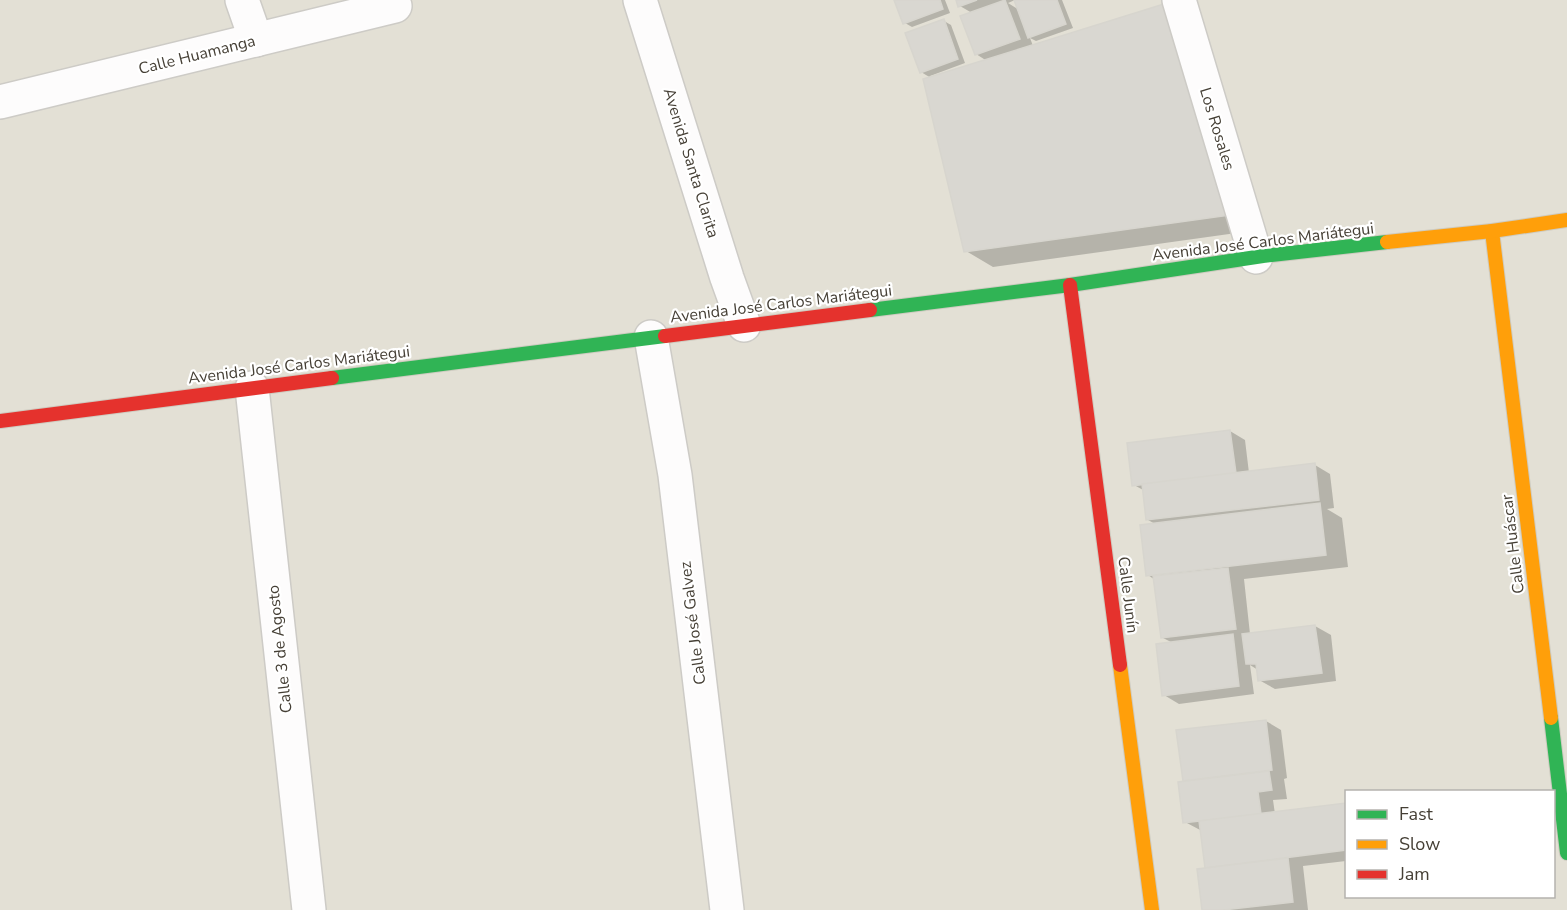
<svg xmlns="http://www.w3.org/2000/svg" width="1567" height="910" font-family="'Nunito Sans',sans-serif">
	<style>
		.residential { fill: #e3e0d5; fill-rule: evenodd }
		.shadow { fill: #0003 }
		.building { fill: #d9d7d1; stroke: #d7d5ce; stroke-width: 1.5 }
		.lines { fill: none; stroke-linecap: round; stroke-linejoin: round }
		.street-casing { stroke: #cdcbc6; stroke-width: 36 }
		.fast-casing { stroke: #cecbc0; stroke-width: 16 }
		.slow-casing { stroke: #cecbc0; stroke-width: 16 }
		.jam-casing { stroke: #cecbc0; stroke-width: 16 }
		.street { stroke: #fdfcfc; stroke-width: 33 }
		.fast { stroke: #30b455; stroke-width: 14 }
		.slow { stroke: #ff9f0a; stroke-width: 14 }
		.jam { stroke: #e5322d; stroke-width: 14 }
		.labels { text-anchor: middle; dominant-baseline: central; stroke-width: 4.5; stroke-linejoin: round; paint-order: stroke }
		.street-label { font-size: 16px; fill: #453f35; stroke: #fff }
	</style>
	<rect width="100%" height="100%" fill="#efeee8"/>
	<!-- residential -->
	<path class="residential" d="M0 0H1567V910H0ZM1346 792H1554V896H1346Z"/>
	<!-- shadow -->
	<g class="shadow">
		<polygon points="896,0 945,0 950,13 912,27 905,23"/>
		<polygon points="957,0 1015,0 1008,3 1019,10 1019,0 1062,0 1073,28 1036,41 1030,38 1033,46 1265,229 993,267 966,251 987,61 976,54 972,13 960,6"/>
		<polygon points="944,21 951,25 965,63 930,76 931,78 921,72"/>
		<polygon points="1230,431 1245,440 1249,473 1315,465 1330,474 1334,508 1327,509 1342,518 1348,567 1244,579 1250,634 1315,626 1331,635 1336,681 1275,689 1259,680 1258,670 1250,665 1254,694 1179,704 1164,695 1173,643 1163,638 1155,580 1148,575 1157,525 1148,520 1145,491 1134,485"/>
		<polygon points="1266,721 1281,730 1287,778 1284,779 1287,799 1273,800 1275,814 1346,805 1346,861 1303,866 1308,910 1203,910 1206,869 1202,831 1185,822 1184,782 1178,731"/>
	</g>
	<!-- building -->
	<g class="building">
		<polygon points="894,0 940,0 943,9 903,24"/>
		<polygon points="956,0 977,0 958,7"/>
		<polygon points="1005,0 1020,39 975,55 960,16"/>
		<polygon points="1014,0 1057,0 1066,24 1028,38"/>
		<polygon points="1164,4 1238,214 964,252 923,79"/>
		<polygon points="944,19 958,59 920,73 905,33"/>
		<polygon points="1230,430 1236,473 1132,486 1127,443"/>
		<polygon points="1315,463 1319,500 1146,520 1142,484"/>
		<polygon points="1320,503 1326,555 1146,576 1140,525"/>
		<polygon points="1228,568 1236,629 1161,638 1153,576"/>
		<polygon points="1315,625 1322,673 1258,681 1256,664 1246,664 1242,634"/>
		<polygon points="1233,634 1239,686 1162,696 1156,644"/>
		<polygon points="1266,720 1272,770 1183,781 1176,730"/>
		<polygon points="1269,771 1272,790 1258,792 1261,814 1183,823 1178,782"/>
		<polygon points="1346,803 1346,850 1205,868 1199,821"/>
		<polygon points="1288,858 1293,902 1223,910 1202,910 1197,869"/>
	</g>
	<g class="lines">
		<!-- street casing -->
		<g class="street-casing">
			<g id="street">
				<polyline points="242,0 256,40"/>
				<polyline points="640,0 727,278 744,325"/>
				<polyline points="1179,0 1256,257"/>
				<polyline points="0,102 395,6"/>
				<polyline points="651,337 675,475 727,910"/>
				<polyline points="252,388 309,910"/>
			</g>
		</g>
		<!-- fast casing -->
		<g class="fast-casing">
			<g id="fast">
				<polyline points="870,310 1070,285 1263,256 1387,242"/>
				<polyline points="332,378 665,336"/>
				<polyline points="1551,718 1567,853"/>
			</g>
		</g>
		<!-- slow casing -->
		<g class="slow-casing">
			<g id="slow">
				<polyline points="1492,231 1551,718"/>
				<polyline points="1387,242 1492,231 1567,220"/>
				<polyline points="1120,665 1152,910"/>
			</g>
		</g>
		<!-- jam casing -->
		<g class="jam-casing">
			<g id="jam">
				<polyline points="1070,285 1120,665"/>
				<polyline points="665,336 870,310"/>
				<polyline points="0,421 332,378"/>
			</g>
		</g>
		<!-- street -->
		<use href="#street" class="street"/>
		<!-- fast -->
		<use href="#fast" class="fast"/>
		<!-- slow -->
		<use href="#slow" class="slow"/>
		<!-- jam -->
		<use href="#jam" class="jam"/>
	</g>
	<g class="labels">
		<!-- street labels -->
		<g class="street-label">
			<text transform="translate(197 55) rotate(-14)">Calle Huamanga</text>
			<text transform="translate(1217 129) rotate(73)">Los Rosales</text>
			<text transform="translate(691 163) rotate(73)">Avenida Santa Clarita</text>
			<text transform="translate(1263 242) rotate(-7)">Avenida José Carlos Mariátegui</text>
			<text transform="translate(781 304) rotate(-7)">Avenida José Carlos Mariátegui</text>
			<text transform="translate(299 365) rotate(-7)">Avenida José Carlos Mariátegui</text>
			<text transform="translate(1513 544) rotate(-97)">Calle Huáscar</text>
			<text transform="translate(1128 595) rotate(83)">Calle Junín</text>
			<text transform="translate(693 623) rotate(-97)">Calle José Galvez</text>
			<text transform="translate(280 649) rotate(-96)">Calle 3 de Agosto</text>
		</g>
	</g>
	<!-- legend -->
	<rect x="1345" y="790" width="210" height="108" fill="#ffffff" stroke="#b5b2ae" stroke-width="1.5"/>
	<rect x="1357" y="810" width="30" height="9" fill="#30b455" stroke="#b5b2ae" stroke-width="1.5"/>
	<text x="1399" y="820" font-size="18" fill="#453f35">Fast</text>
	<rect x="1357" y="840" width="30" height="9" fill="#ff9f0a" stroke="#b5b2ae" stroke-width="1.5"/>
	<text x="1399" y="850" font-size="18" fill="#453f35">Slow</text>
	<rect x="1357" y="870" width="30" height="9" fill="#e5322d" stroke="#b5b2ae" stroke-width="1.5"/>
	<text x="1399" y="880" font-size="18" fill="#453f35">Jam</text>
</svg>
